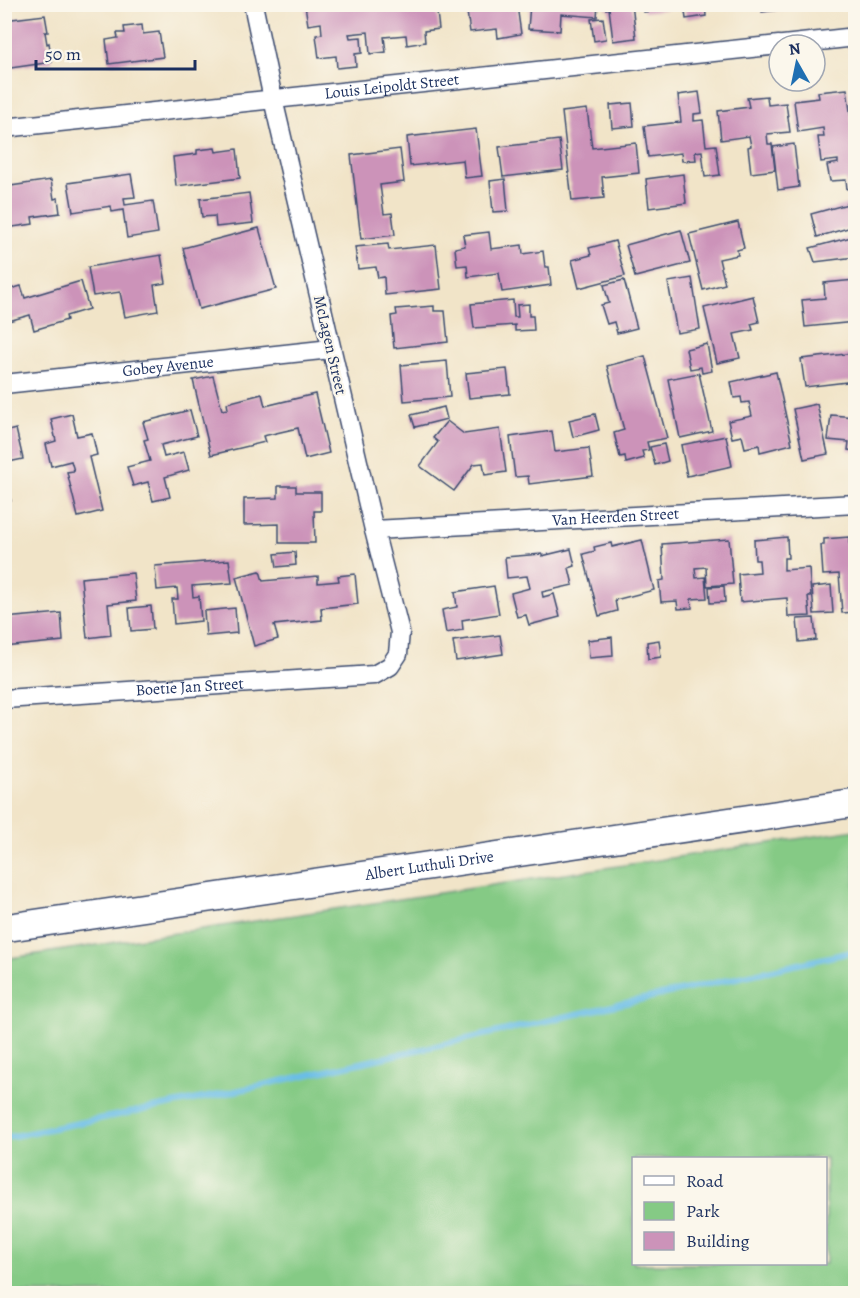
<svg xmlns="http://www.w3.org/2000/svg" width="860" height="1298" font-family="Alegreya,serif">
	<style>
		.green { fill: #85ca85; stroke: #507c72; stroke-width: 1.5; fill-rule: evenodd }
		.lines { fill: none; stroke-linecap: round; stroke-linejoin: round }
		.stream { stroke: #6abee6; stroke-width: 6 }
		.building { fill: #cc93b9 }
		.street-casing { stroke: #3b4a6e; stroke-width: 21 }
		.primary-casing { stroke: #3b4a6e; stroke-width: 30 }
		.street { stroke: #fff; stroke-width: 18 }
		.primary { stroke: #fff; stroke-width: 27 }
		.labels { text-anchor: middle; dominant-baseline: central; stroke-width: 4.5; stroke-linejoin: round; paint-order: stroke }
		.street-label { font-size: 16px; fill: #1b2f5e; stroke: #fbf7ec }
	</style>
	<rect width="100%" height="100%" fill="#fbf7ec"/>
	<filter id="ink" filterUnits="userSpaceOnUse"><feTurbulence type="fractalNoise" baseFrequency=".0167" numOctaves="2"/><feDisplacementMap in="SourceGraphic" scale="12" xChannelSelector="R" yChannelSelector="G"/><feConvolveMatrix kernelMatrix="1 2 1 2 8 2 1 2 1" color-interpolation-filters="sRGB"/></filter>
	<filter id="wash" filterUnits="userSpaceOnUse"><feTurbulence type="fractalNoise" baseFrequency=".008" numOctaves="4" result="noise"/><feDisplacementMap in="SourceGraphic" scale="24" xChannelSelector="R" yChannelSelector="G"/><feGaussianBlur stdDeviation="1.35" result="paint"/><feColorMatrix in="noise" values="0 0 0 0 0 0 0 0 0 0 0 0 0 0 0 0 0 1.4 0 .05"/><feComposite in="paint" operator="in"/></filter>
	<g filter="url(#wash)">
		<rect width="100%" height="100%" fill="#f1e4c8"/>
		<!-- green -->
		<path class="green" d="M855 830V1293H5V959ZM634 1158H826V1264H634Z"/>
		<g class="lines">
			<!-- stream -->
			<polyline class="stream" points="4,1138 218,1095 856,951"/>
		</g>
		<g id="blocks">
			<!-- building -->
			<g class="building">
				<polygon points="373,4 436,4 439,29 424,31 425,42 407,45 406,35 384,37 386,52 370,54 368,32 349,34 350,38 361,37 362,53 355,54 356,66 337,68 336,56 319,58 316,35 322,34 321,23 308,25 305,5 350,5 350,7"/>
				<polygon points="530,4 598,4 597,17 561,14 560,31 528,29"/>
				<polygon points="606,4 632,4 636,38 613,41 609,8 606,9"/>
				<polygon points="643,4 668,4 669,9 644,12"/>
				<polygon points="684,4 705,4 706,16 686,19"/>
				<polygon points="761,4 804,4 805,7 762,12"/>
				<polygon points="517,5 521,34 498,38 497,29 470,32 467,12"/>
				<polygon points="45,15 48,32 45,32 47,44 49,43 52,62 4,69 4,20"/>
				<polygon points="603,18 606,39 594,41 591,19"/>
				<polygon points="142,25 143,34 159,32 163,57 109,64 106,40 118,38 117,33 125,33 124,27"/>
				<polygon points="847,89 853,133 855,132 855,188 847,189 846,180 830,181 827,165 838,163 838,160 821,162 818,137 824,137 823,128 798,132 794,101 819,98 818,92"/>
				<polygon points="699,92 702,113 694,114 694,121 703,120 706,146 716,145 720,175 705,177 702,151 695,152 696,160 682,161 681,153 648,157 644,126 681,122 678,95"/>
				<polygon points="767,96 768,105 786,103 790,132 767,134 768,144 772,144 775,170 751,173 748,147 751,146 749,136 721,140 718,111 749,107 747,98"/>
				<polygon points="632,103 634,126 612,128 610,105"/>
				<polygon points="587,109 592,148 636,143 639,173 602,177 604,198 572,201 562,112"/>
				<polygon points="476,129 482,176 465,178 463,160 410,166 407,137"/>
				<polygon points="559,140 563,170 503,177 499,147"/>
				<polygon points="794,144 799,187 778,190 773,147"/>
				<polygon points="215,148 216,152 237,149 240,178 176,186 173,157 197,154 197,150"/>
				<polygon points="400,149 404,182 380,185 384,214 392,213 395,235 361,239 351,155"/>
				<polygon points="131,174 135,197 124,198 125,205 153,201 158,233 127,238 123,210 112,212 111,206 73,212 68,183"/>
				<polygon points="683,174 686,203 649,208 646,179"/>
				<polygon points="505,179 508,211 493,212 490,181"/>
				<polygon points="51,180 54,199 58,198 60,213 32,217 33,224 6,228 4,187"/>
				<polygon points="249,193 253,223 216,227 215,216 202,217 200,199"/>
				<polygon points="855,202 855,226 817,237 811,214"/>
				<polygon points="738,222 744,248 737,250 738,255 719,259 725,284 703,290 689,234"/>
				<polygon points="259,228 276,289 199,309 183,248"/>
				<polygon points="681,230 690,263 635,277 626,245"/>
				<polygon points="489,232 491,249 522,245 523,254 543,251 545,267 549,267 551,285 502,292 499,273 468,277 467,265 457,266 455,248 465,246 463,235"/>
				<polygon points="855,236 855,257 815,262 810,248"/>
				<polygon points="615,241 625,276 579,288 572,260 591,255 589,248"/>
				<polygon points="388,244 389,250 436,245 441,289 385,295 384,277 378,278 376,267 358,269 355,247"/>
				<polygon points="161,255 166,283 154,285 158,311 125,317 120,292 93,296 88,267"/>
				<polygon points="692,278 700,329 677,333 668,282"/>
				<polygon points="624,280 637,328 617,333 614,322 607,324 601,305 609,303 604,285"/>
				<polygon points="855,280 855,322 805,327 802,300 825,298 824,283"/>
				<polygon points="81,281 89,309 66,316 67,320 34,330 30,315 5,322 4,291 21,286 25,298"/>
				<polygon points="753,296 759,322 751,324 753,330 734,334 740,358 717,363 704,308"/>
				<polygon points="513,300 514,317 518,317 517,305 529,304 529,316 533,316 534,330 515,331 515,325 474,328 471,304"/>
				<polygon points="434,306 434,311 445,311 448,342 394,348 391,316 397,315 396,309"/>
				<polygon points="707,344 712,371 702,373 701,367 690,369 686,349"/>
				<polygon points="855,353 855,381 805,387 801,359"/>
				<polygon points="645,356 667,438 647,442 649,450 642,451 644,458 626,463 625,456 620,457 614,433 624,430 607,366"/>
				<polygon points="447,361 450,397 404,401 401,365"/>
				<polygon points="507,369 510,394 469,398 466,373"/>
				<polygon points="776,372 792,444 760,452 759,445 745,448 742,436 732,438 728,421 752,416 749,402 742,403 741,397 734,398 731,382"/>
				<polygon points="699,373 712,431 680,438 668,379"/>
				<polygon points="213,376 222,410 228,409 227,403 262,394 265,406 315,394 329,453 305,459 298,428 263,436 265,442 211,455 193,380"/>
				<polygon points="817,404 828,454 804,459 793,409"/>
				<polygon points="444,407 447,419 415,427 411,415"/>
				<polygon points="190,410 197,436 161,445 164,457 184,452 189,470 165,477 170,497 153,501 148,482 133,486 127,467 150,461 144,440 148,439 143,422"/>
				<polygon points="72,414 77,436 92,433 97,455 89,457 102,511 78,517 67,472 74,471 71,461 51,466 46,444 56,441 51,419"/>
				<polygon points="595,414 599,430 573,437 569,420"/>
				<polygon points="831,415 855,417 855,451 848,450 849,442 828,440"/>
				<polygon points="447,421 464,434 500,429 506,472 485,475 483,463 474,464 454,491 420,466 438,442 433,438"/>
				<polygon points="16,429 23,459 4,463 4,432"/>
				<polygon points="552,431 555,452 589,448 593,476 529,484 528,476 515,477 510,437"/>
				<polygon points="726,436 732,466 687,476 681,445"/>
				<polygon points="664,444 668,461 655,465 650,447"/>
				<polygon points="4,475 11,501 4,502"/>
				<polygon points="278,486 296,486 296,492 321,492 321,511 314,511 315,543 279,543 279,524 244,525 244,499 278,498"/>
				<polygon points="787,537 788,558 784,558 784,570 809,568 811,596 808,596 810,616 788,617 787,598 740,602 738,574 760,572 759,560 755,560 754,540"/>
				<polygon points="849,537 849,543 855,543 855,612 842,613 839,574 823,575 821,545 824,545 824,539"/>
				<polygon points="729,539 733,584 707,586 706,567 695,568 696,578 705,577 707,598 691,599 692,608 678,609 677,601 661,602 659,581 664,580 662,544"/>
				<polygon points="642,540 654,590 615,600 617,611 599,616 583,554 595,551 594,547 611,543 612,547"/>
				<polygon points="571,549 575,566 569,568 573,585 542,592 543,597 554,594 560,617 529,625 526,615 517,617 511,593 530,588 527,576 507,578 505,557 542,554 542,556"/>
				<polygon points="295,552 296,565 277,567 275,554"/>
				<polygon points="229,560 232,583 192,586 193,597 199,596 201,621 174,624 172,599 178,599 177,588 157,590 155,566"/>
				<polygon points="260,571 263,581 318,576 318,583 339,581 338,576 355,574 358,604 321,608 322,620 274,625 278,639 254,646 236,577"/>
				<polygon points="133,573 136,601 108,604 111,635 87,638 81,578"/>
				<polygon points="831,585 833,613 814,614 812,587"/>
				<polygon points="494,586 499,614 462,620 463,630 446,633 442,610 457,607 455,592"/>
				<polygon points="724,586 725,602 710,603 709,587"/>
				<polygon points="151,606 153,629 131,631 129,608"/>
				<polygon points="235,608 237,633 206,636 204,611"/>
				<polygon points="61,613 63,641 4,647 4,618"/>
				<polygon points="814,618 816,640 799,642 797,619"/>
				<polygon points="500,635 503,654 456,661 453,641"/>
				<polygon points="612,637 613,656 589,658 588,640"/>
				<polygon points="659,640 661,657 648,659 647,642"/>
			</g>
		</g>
	</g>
	<g filter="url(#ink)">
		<use href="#blocks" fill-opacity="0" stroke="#3b4a6e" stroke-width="1.5"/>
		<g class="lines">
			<!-- street casing -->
			<g class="street-casing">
				<g id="street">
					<polyline points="783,45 856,37"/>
					<path id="s1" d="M4 128 779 45"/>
					<path id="s2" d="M4 384 331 349"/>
					<path id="s3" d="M374 530 856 504"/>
					<path id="s4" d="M4 699 374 675 390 666 398 654 400 632 374 530 273 99 253 4"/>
				</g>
			</g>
			<!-- primary casing -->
			<g class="primary-casing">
				<g id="primary">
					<path id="s5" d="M4 928 856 803"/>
				</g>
			</g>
			<!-- street -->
			<use href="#street" class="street"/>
			<!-- primary -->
			<use href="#primary" class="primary"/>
		</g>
	</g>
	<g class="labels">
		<!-- street labels -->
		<g class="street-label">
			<text stroke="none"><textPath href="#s1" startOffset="390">Louis Leipoldt Street</textPath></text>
			<text transform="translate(330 345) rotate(77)">McLagen Street</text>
			<text stroke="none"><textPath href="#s2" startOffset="165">Gobey Avenue</textPath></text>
			<text stroke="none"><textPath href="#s3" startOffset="242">Van Heerden Street</textPath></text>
			<text stroke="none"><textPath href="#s4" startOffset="186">Boetie Jan Street</textPath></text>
			<text stroke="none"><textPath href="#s5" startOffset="430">Albert Luthuli Drive</textPath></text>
		</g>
	</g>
	<!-- margin -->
	<rect width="860" height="1298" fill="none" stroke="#fbf7ec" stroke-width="24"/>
	<!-- legend -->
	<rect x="632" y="1157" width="195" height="108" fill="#fbf7ec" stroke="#a1a7b3" stroke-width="1.5"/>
	<rect x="644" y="1176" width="30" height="9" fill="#ffffff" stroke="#a1a7b3" stroke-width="1.5"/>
	<text x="686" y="1187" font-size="18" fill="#1b2f5e">Road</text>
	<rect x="644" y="1202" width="30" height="18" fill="#85ca85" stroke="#a1a7b3" stroke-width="1.5"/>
	<text x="686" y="1217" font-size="18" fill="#1b2f5e">Park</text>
	<rect x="644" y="1232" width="30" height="18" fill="#cc93b9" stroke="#a1a7b3" stroke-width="1.5"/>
	<text x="686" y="1247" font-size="18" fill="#1b2f5e">Building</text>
	<!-- north arrow -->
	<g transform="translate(797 63) rotate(351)"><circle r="28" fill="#fbf7ec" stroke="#a1a7b3" stroke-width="1.5"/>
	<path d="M0-4.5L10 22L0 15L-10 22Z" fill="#1f6fb2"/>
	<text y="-9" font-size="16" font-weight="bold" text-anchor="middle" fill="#1b2f5e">N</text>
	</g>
	<!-- scale -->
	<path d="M36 60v9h159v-9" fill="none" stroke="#1b2f5e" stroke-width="3"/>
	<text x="45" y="60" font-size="18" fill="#1b2f5e" stroke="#fbf7ec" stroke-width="4.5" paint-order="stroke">50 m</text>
</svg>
